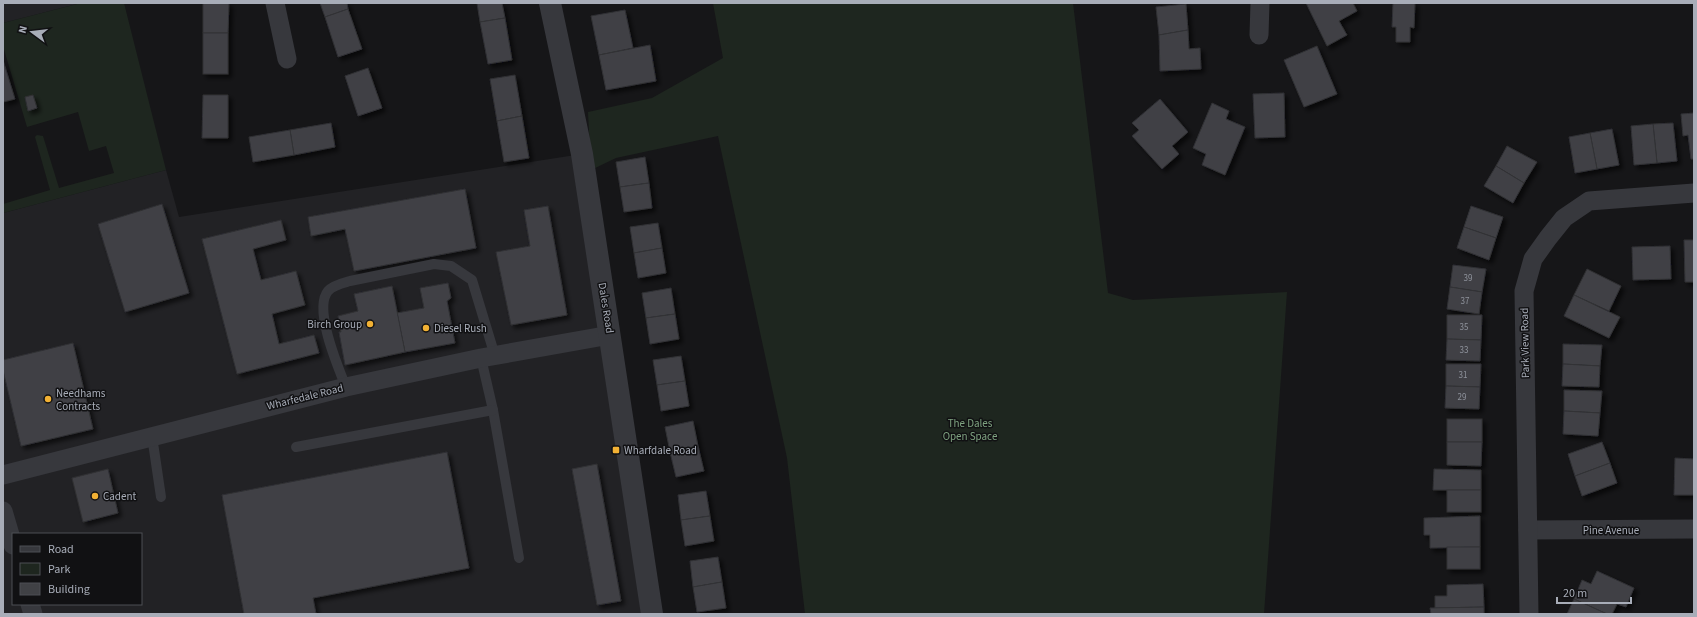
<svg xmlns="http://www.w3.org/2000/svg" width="1697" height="617" font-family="'Source Sans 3',sans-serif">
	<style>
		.built { fill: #222225; fill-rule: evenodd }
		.green { fill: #1e261f }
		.building { fill: #404145; stroke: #303034; filter: url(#shadow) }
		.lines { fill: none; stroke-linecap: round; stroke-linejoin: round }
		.service { stroke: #37383d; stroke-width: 10 }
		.minor { stroke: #37383d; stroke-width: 19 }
		.tertiary { stroke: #37383d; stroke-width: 22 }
		.poi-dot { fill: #f2b134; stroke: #111113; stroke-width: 1.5 }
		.labels { text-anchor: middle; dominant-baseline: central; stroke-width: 3; stroke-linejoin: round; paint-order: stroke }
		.number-label { font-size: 9px; fill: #8e929b }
		.street-label { font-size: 11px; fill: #a8adb8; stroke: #111113 }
		.poi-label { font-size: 11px; fill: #a8adb8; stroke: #111113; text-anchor: start }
		.park-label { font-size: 11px; fill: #7fa381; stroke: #111113 }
	</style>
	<defs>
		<filter id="shadow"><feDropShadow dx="3.5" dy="3.5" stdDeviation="2" flood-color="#0009"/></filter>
	</defs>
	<rect width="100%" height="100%" fill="#161618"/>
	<!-- built -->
	<g class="built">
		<polygon points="3,3 81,3 3,23"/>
		<path d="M582 154 652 614H3V213L166 170 179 217ZM13 534H141V604H13Z"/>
	</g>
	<!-- green -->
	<g class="green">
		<polygon points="81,3 124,3 166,170 3,213 3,204 50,190 35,137 37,135 43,136 59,188 114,173 106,146 89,151 78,112 27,127 3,46 3,23"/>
		<polygon points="713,3 1073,3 1108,293 1133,300 1287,292 1264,614 805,614 787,458 718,136 616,158 591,170 588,112 652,98 723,58"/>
	</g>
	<!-- building -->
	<g class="building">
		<polygon points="203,3 229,3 228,33 203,33"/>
		<polygon points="320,3 347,3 348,9 325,17"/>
		<polygon points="477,3 502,3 505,18 480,22"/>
		<polygon points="1306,3 1353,3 1357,11 1339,21 1347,35 1327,46"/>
		<polygon points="1393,3 1415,3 1414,28 1410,27 1410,42 1396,42 1396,27 1392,27"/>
		<polygon points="1186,4 1188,30 1159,35 1156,7"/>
		<polygon points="348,9 362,49 338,57 325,17"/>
		<polygon points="625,10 633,48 599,55 591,16"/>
		<polygon points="505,18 512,60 488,64 480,22"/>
		<polygon points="1188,30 1189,49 1200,48 1201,69 1160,71 1159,35"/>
		<rect x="203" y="33" width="25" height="41"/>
		<polygon points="650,45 656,81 606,90 599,55"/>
		<polygon points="1317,46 1337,94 1304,107 1284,60"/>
		<polygon points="3,60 15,99 3,102"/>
		<polygon points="368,68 382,108 358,116 345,76"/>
		<polygon points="515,75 522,116 497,121 490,79"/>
		<polygon points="1284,93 1285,137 1255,138 1253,94"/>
		<polygon points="33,95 37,108 28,111 25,97"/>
		<polygon points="203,95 228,95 228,138 202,138"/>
		<polygon points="1160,99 1188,132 1172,146 1179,154 1162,169 1132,136 1139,130 1132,123"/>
		<polygon points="1212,103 1229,111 1226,119 1245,127 1225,175 1202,165 1206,154 1193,148"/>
		<polygon points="1694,113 1694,159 1691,159 1688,135 1683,136 1681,114"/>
		<polygon points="522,116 529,158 504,162 497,121"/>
		<polygon points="331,123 335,147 294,155 290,130"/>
		<polygon points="1673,123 1677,161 1657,163 1653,124"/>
		<polygon points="1653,124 1657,163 1634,165 1631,126"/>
		<polygon points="1612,129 1619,165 1597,169 1590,133"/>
		<polygon points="290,130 294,155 253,162 249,137"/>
		<polygon points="1590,133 1597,169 1575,173 1569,137"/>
		<polygon points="1507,146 1537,162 1524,183 1496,166"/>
		<polygon points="645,157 649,183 620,187 616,162"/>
		<polygon points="1496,166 1524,183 1513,203 1484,186"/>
		<polygon points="649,183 652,208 624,212 620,187"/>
		<polygon points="465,189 476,248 354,271 345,229 311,236 308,217"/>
		<polygon points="162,204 189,293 125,312 98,224"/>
		<polygon points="548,206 567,315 511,325 496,252 530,246 524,210"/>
		<polygon points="1471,206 1503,217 1496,238 1464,227"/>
		<polygon points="281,220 286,240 253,249 261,280 296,271 305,305 272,314 279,344 314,335 319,353 237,374 202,239"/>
		<polygon points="658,223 662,248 634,253 630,227"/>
		<polygon points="1464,227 1496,238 1489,260 1457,248"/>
		<polygon points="1684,240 1694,240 1694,282 1685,282"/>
		<polygon points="1670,246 1671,279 1633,280 1632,247"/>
		<polygon points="662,248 666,273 638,278 634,253"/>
		<polygon points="1453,265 1486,269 1482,292 1450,287"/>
		<polygon points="1587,269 1621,286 1609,311 1574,295"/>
		<polygon points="448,283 451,298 447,301 455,343 405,352 397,313 424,308 420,288"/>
		<polygon points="392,286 405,352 345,365 339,332 341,332 338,316 358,311 354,294"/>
		<polygon points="1450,287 1482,292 1479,314 1447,309"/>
		<polygon points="671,288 675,314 646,318 642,293"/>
		<polygon points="1574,295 1620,317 1609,338 1564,316"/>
		<polygon points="675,314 679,339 650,344 646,318"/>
		<polygon points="1447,315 1482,315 1481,340 1447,339"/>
		<polygon points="1447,339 1481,340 1480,361 1446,360"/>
		<polygon points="73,343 93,429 21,446 3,370 3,360"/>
		<polygon points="1563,344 1602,345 1600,366 1563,364"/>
		<polygon points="681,356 685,381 657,385 653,360"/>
		<polygon points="1446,364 1481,364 1480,387 1446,386"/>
		<polygon points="1563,364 1600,366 1599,387 1562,386"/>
		<polygon points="685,381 689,406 661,411 657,385"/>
		<polygon points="1446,386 1480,387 1479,409 1445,408"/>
		<polygon points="1564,390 1602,391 1600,413 1564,411"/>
		<polygon points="1564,411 1600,413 1598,436 1563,434"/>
		<rect x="1447" y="419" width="35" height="23"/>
		<polygon points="693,421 698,446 670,452 665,427"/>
		<polygon points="1447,442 1482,442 1481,466 1447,465"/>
		<polygon points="1602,442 1610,463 1575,476 1568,454"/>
		<polygon points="698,446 704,471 676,477 670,452"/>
		<polygon points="447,452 469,568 313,598 316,614 244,614 222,495"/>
		<polygon points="1675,458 1694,459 1694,495 1674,495"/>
		<polygon points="1610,463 1617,483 1582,496 1575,476"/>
		<polygon points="597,464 621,601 597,605 572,469"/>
		<polygon points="108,469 118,513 83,522 72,478"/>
		<polygon points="1434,469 1481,470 1481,490 1433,490"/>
		<rect x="1447" y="490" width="34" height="22"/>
		<polygon points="706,491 710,516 681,520 678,495"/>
		<polygon points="710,516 714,541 685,546 681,520"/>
		<polygon points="1480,516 1480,547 1430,548 1430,535 1424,535 1424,518"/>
		<rect x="1447" y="547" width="33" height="22"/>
		<polygon points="718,557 722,582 693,587 690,561"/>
		<polygon points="1597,571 1634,588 1626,607 1617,604 1612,614 1607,614 1574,599 1582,580 1591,584"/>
		<polygon points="722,582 726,608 697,612 693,587"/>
		<polygon points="1483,584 1484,607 1435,608 1435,596 1447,596 1447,585"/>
		<polygon points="1574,599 1607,614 1567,614"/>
		<polygon points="1484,607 1484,614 1431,614 1430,608"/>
	</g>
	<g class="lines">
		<!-- service -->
		<g class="service">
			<polyline points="481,358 493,410 519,558"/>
			<path d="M346 387C338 367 313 309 328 291 333 285 343 283 350 281L434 264 451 266 472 280 495 356"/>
			<polyline points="152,436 161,497"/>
			<polyline points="296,447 493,410"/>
		</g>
		<!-- minor -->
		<g class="minor">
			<polyline points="275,3 287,59"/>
			<polyline points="1259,35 1260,3"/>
			<polyline points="3,475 346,387 481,358 610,335"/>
			<polyline points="3,511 13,545"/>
			<polyline points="1528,530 1694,529"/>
			<polyline points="30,604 33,614"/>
			<polyline points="1529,614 1524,291 1533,259 1548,238 1564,218 1589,201 1694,193"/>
		</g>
		<!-- tertiary -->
		<polyline class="tertiary" points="550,3 582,154 652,614"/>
	</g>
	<!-- markers -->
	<g class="poi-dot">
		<circle cx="370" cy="324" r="4"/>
		<circle cx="426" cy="328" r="4"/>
		<circle cx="48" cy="399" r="4"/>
		<rect x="612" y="446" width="8" height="8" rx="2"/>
		<circle cx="95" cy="496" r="4"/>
	</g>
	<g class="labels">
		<!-- number labels -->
		<g class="number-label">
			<text x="1468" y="278">39</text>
			<text x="1465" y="301">37</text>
			<text x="1464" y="327">35</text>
			<text x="1464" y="350">33</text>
			<text x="1463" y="375">31</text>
			<text x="1462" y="397">29</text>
		</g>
		<!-- street labels -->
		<g class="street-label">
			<text transform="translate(606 308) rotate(81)">Dales Road</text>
			<text transform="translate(1525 343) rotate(-91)">Park View Road</text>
			<text transform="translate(305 397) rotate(-14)">Wharfedale Road</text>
			<text x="1611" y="530">Pine Avenue</text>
		</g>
		<!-- poi labels -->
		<g class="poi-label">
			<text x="362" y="324" text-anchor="end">Birch Group</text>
			<text x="434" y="328">Diesel Rush</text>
			<text x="56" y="393">Needhams<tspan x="56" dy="13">Contracts</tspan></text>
			<text x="624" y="450">Wharfdale Road</text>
			<text x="103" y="496">Cadent</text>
		</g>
		<!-- park labels -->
		<g class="park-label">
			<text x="970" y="423">The Dales<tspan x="970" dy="13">Open Space</tspan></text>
		</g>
	</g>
	<!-- border -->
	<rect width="1697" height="617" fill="none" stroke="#a8adb8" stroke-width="8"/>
	<!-- legend -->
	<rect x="12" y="533" width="130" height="72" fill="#111113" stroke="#4d4f55"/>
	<rect x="20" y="546" width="20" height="6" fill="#37383d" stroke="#4d4f55"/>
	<text x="48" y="553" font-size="12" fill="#a8adb8">Road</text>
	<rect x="20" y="563" width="20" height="12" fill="#1e261f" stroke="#4d4f55"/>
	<text x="48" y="573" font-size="12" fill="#a8adb8">Park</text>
	<rect x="20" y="583" width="20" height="12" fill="#404145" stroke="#4d4f55"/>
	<text x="48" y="593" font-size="12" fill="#a8adb8">Building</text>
	<!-- north arrow -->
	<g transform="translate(32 32) rotate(285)" stroke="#111113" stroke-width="3" paint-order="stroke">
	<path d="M0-3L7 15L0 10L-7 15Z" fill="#a8adb8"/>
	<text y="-6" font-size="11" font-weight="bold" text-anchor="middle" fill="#a8adb8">N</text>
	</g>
	<!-- scale -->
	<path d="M1557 597v6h74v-6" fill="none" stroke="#a8adb8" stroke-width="2"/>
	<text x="1563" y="597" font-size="12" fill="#a8adb8" stroke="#111113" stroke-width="3" paint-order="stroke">20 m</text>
</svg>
